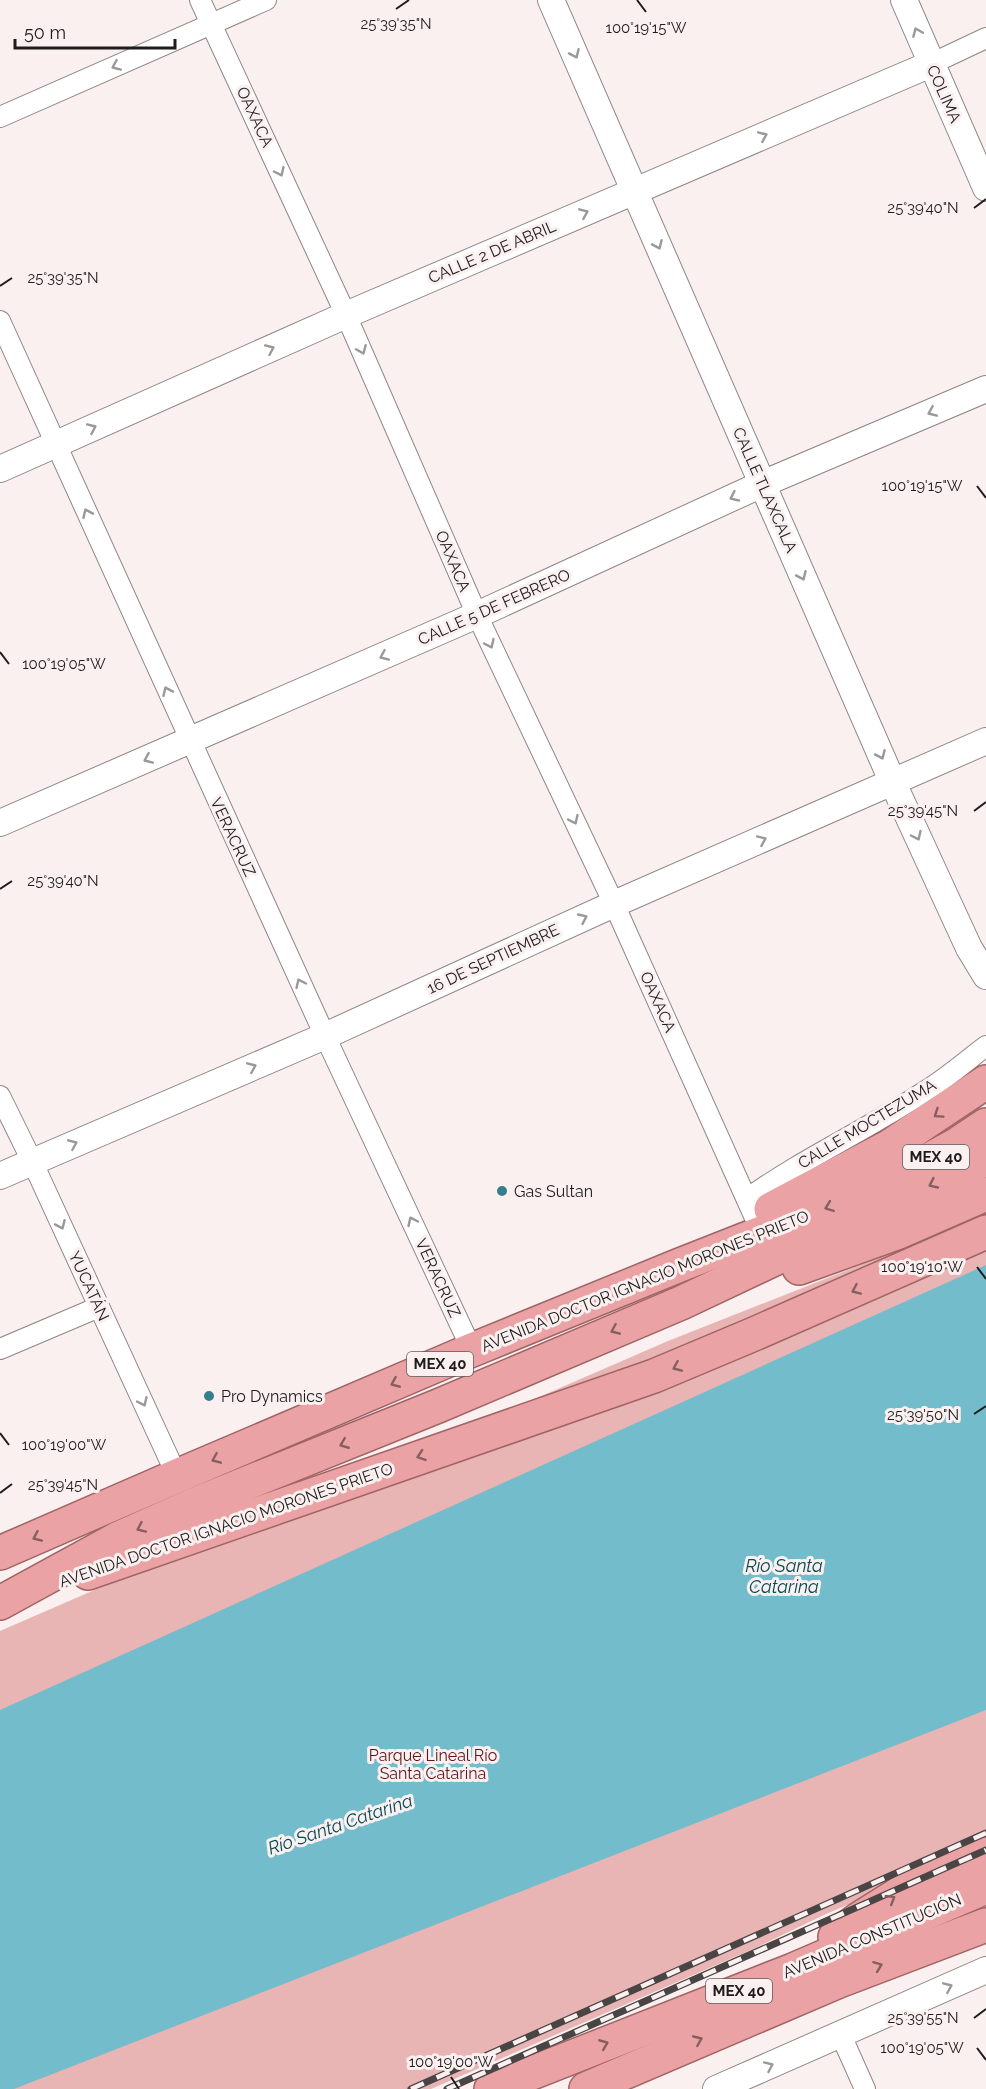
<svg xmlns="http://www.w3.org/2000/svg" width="986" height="2089" font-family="Raleway,sans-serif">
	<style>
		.green { fill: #e9b4b4 }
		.water { fill: #73bccb }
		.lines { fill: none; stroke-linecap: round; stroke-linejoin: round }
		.minor-casing { stroke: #8f8686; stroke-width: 22 }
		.tertiary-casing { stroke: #8f8686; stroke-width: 28 }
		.trunk-casing { stroke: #a06465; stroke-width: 36 }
		.minor { stroke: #fff; stroke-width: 20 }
		.tertiary { stroke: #fff; stroke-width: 26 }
		.trunk { stroke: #eba2a4; stroke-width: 33 }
		.rail-casing { stroke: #494545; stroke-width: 7 }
		.rail { stroke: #faf0f0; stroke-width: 4.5; stroke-dasharray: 14; stroke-linecap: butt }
		.oneway { stroke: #9a9999 }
		.oneway2 { stroke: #855f60 }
		.ticks { fill: none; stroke: #1f1c1c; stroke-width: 2 }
		.poi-dot { fill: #397e8c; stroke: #faf0f0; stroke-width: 2 }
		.labels { text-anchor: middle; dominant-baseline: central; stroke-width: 6; stroke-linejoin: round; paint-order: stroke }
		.shield { fill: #faf0f0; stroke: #615c5c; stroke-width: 1.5 }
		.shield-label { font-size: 15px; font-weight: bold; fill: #1f1c1c }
		.street-label { font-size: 16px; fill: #1f1c1c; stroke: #faf0f0 }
		.poi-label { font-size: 16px; fill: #1f1c1c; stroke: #faf0f0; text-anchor: start }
		.park-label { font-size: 16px; fill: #5f151e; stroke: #faf0f0 }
		.water-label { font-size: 18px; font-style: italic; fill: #074b56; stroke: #faf0f0 }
		.ticks-label { font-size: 15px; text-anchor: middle; fill: #1f1c1c; stroke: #faf0f0; stroke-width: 6; stroke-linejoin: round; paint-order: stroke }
	</style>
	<rect width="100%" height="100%" fill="#faf0f0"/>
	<!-- green -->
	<polygon class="green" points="986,1213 986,1846 826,1914 753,1949 431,2089 0,2089 0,1631 668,1341 934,1236"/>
	<!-- water -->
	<polygon class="water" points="986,1265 986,1710 14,2089 0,2089 0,1710"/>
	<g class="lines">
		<!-- minor casing -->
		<g class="minor-casing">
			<g id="minor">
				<polyline points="200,0 346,315 477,615 614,904 755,1218"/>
				<polyline points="931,64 986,38"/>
				<polyline points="0,117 266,0"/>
				<polyline points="0,321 325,1036 472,1350"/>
				<polyline points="0,1096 32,1161 177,1476"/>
				<path d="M747 1199C804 1158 869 1129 927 1090 948 1077 966 1061 986 1046"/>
				<polyline points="0,1349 99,1307"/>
				<polyline points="840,2033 865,2089"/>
			</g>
		</g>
		<!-- tertiary casing -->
		<g class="tertiary-casing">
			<g id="tertiary">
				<polyline points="551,0 893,783 969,948 986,976"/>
				<polyline points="904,0 986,188"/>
				<polyline points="0,469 346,315 931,64"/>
				<polyline points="0,823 477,615 762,484 986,389"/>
				<polyline points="0,1176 325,1036 614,904 986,741"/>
				<polyline points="716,2089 986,1970"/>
			</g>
		</g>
		<!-- trunk casing -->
		<g class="trunk-casing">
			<g id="trunk">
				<polyline points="771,1209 890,1146 986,1082"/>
				<polyline points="799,1268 899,1232 986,1194"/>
				<polyline points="0,1553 177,1476 472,1350 680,1265 883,1185 956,1145 986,1125"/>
				<polyline points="88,1573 654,1376 754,1334 986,1232"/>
				<polyline points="0,1603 119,1538 195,1504 438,1406 681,1303 986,1159"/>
				<polyline points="835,1937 859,1919 910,1887 986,1854"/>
				<polyline points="491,2089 793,1970 986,1887"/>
				<polyline points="586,2089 839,1981 986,1925"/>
			</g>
		</g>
		<!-- minor -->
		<use href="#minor" class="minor"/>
		<!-- tertiary -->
		<use href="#tertiary" class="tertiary"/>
		<!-- trunk -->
		<use href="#trunk" class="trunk"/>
		<!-- rail casing -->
		<g class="rail-casing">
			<g id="rail">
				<polyline points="411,2089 986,1833"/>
				<polyline points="447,2089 986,1850"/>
			</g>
		</g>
		<!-- rail -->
		<use href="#rail" class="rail"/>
	</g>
	<!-- one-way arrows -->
	<defs><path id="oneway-chevron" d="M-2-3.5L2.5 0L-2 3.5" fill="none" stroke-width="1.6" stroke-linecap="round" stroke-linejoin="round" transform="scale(1.5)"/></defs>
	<g class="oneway">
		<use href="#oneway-chevron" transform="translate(917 32) rotate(-113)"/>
		<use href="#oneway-chevron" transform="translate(575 54) rotate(66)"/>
		<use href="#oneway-chevron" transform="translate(116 66) rotate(156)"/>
		<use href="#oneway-chevron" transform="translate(763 136) rotate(-23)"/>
		<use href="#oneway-chevron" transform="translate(280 172) rotate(65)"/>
		<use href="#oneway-chevron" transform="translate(584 213) rotate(-23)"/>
		<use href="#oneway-chevron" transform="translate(658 245) rotate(66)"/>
		<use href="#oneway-chevron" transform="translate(270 349) rotate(-24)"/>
		<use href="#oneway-chevron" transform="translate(362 350) rotate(67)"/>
		<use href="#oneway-chevron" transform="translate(932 412) rotate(157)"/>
		<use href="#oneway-chevron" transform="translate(92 428) rotate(-24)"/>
		<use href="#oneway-chevron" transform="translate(734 497) rotate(155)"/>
		<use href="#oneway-chevron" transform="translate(87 513) rotate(-114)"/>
		<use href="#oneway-chevron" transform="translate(802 576) rotate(66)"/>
		<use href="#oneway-chevron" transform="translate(490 644) rotate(65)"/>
		<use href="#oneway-chevron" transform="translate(384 656) rotate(156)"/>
		<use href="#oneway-chevron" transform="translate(167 691) rotate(-114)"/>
		<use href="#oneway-chevron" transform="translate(881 755) rotate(66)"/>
		<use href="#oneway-chevron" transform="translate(148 759) rotate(157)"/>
		<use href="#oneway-chevron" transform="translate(574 820) rotate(65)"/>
		<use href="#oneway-chevron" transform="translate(917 836) rotate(65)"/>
		<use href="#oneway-chevron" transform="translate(762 840) rotate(-24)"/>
		<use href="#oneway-chevron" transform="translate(583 918) rotate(-25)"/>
		<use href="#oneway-chevron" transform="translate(300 983) rotate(-115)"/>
		<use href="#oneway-chevron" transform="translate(252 1067) rotate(-23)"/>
		<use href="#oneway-chevron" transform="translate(73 1144) rotate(-23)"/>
		<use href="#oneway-chevron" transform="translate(412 1221) rotate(-115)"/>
		<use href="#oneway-chevron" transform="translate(61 1225) rotate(66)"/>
		<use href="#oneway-chevron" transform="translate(143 1402) rotate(65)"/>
		<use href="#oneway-chevron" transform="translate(948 1987) rotate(-23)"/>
		<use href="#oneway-chevron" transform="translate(769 2066) rotate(-24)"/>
	</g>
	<g class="oneway2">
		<use href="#oneway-chevron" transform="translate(938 1114) rotate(146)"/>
		<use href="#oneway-chevron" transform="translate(933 1184) rotate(155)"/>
		<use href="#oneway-chevron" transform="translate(829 1207) rotate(159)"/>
		<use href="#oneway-chevron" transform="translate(856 1290) rotate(156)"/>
		<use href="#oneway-chevron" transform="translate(615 1330) rotate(157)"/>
		<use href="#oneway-chevron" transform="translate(677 1367) rotate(157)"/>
		<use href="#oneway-chevron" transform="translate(395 1383) rotate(157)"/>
		<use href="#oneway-chevron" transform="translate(344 1444) rotate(158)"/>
		<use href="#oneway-chevron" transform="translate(421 1456) rotate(161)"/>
		<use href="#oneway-chevron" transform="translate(216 1459) rotate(157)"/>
		<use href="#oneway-chevron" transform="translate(141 1528) rotate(156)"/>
		<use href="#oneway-chevron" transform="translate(37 1537) rotate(156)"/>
		<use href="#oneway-chevron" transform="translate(891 1899) rotate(-31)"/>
		<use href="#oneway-chevron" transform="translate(878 1966) rotate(-21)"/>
		<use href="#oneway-chevron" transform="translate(698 2040) rotate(-23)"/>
		<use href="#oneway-chevron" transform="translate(604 2044) rotate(-22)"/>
	</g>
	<!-- ticks -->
	<path class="ticks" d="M637 0 646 12M396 9 409 0M974 208 986 199M0 286 12 278M977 486 986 498M0 652 9 664M974 811 986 802M0 889 12 881M977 1267 986 1279M974 1414 986 1406M0 1433 9 1445M0 1493 12 1484M974 2018 986 2009M977 2048 986 2060M451 2077 459 2089"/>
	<!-- markers -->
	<g class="poi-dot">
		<circle cx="502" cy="1191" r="6"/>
		<circle cx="209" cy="1396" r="6"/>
	</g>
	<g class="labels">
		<!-- shield labels -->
		<g class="shield">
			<rect x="903" y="1145" width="66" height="24" rx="4.5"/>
			<rect x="407" y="1352" width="66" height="24" rx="4.5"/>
			<rect x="706" y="1979" width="66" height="24" rx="4.5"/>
		</g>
		<g class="shield-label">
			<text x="936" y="1157">MEX 40</text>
			<text x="440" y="1364">MEX 40</text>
			<text x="739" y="1991">MEX 40</text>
		</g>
		<!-- street labels -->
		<g class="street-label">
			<text transform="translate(944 94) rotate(66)">COLIMA</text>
			<text transform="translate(255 117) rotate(65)">OAXACA</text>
			<text transform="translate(492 252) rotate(-23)">CALLE 2 DE ABRIL</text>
			<text transform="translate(765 490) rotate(66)">CALLE TLAXCALA</text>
			<text transform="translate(453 561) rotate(67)">OAXACA</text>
			<text transform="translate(494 607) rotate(-24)">CALLE 5 DE FEBRERO</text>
			<text transform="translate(233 837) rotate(65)">VERACRUZ</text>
			<text transform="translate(493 959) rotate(-25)">16 DE SEPTIEMBRE</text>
			<text transform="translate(658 1002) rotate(66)">OAXACA</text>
			<text transform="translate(867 1124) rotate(-31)">CALLE MOCTEZUMA</text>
			<text transform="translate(438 1278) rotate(65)">VERACRUZ</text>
			<text transform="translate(645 1281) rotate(-22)">AVENIDA DOCTOR IGNACIO MORONES PRIETO</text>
			<text transform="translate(89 1286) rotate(65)">YUCATÁN</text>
			<text transform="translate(226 1525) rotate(-19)">AVENIDA DOCTOR IGNACIO MORONES PRIETO</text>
			<text transform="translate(872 1936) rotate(-23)">AVENIDA CONSTITUCIÓN</text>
		</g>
		<!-- poi labels -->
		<g class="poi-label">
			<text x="514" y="1191">Gas Sultan</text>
			<text x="221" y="1396">Pro Dynamics</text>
		</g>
		<!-- park labels -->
		<g class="park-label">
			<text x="433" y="1755">Parque Lineal Río<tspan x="433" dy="18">Santa Catarina</tspan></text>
		</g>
		<!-- water labels -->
		<g class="water-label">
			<text x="784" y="1565">Río Santa<tspan x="784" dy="21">Catarina</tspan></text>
			<text transform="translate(340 1824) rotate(-19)">Río Santa Catarina</text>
		</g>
	</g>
	<g class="ticks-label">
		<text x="396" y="29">25°39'35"N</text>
		<text x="646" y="33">100°19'15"W</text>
		<text x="923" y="213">25°39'40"N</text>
		<text x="63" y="283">25°39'35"N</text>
		<text x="922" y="491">100°19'15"W</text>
		<text x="64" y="669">100°19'05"W</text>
		<text x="923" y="816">25°39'45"N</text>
		<text x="63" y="886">25°39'40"N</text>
		<text x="922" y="1272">100°19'10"W</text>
		<text x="923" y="1420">25°39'50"N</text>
		<text x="64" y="1450">100°19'00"W</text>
		<text x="63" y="1490">25°39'45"N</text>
		<text x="923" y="2023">25°39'55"N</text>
		<text x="922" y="2053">100°19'05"W</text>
		<text x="451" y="2067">100°19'00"W</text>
	</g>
	<!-- scale -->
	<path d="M15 39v9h160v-9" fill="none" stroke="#1f1c1c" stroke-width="3"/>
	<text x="24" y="39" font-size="18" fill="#1f1c1c" stroke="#faf0f0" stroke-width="4.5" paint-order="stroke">50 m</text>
</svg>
